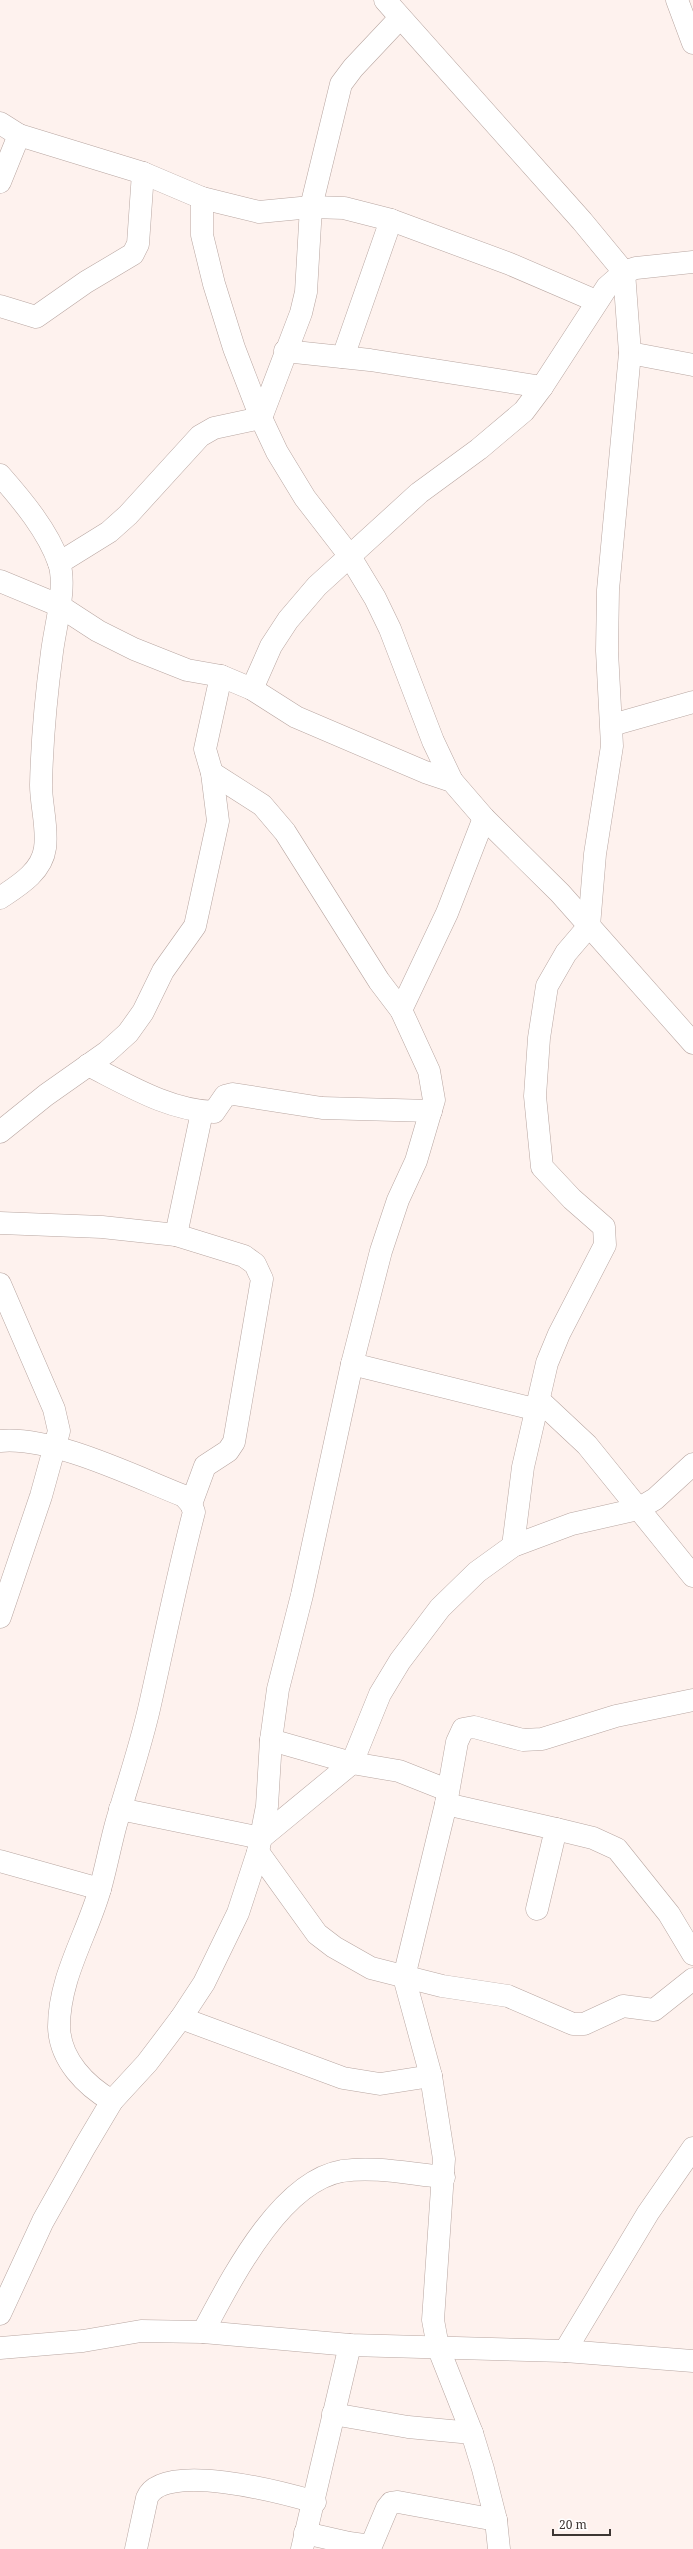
<svg xmlns="http://www.w3.org/2000/svg" width="693" height="2549" font-family="'Noto Serif',serif">
	<style>
		.lines { fill: none; stroke-linecap: round; stroke-linejoin: round }
		.minor-casing { stroke: #b8a6a1; stroke-width: 23 }
		.minor { stroke: #fff; stroke-width: 22 }
	</style>
	<rect width="100%" height="100%" fill="#fef2ee"/>
	<g class="lines">
		<!-- minor casing -->
		<g class="minor-casing">
			<g id="minor">
				<polyline points="385,0 582,221 624,272 630,353 608,590 607,651 612,746 595,854 589,926 566,953 547,986 539,1038 535,1096 542,1167 572,1199 604,1227 605,1245 559,1334 547,1363 523,1467 513,1546"/>
				<polyline points="677,0 693,43"/>
				<polyline points="0,123 19,135 143,173 202,198 259,212 311,207 344,208 391,220 510,264 596,301"/>
				<polyline points="0,182 19,135"/>
				<polyline points="202,198 202,235 214,284 234,348 261,418 277,452 305,498 349,555 375,598 390,629 433,741 452,781"/>
				<polyline points="0,306 36,317 86,282 133,254 138,244 143,173"/>
				<polyline points="285,351 370,360 542,387"/>
				<polyline points="630,353 693,365"/>
				<polyline points="343,357 391,220"/>
				<polyline points="261,418 301,313 306,292 311,207 341,84 353,68 400,18"/>
				<path d="M0 475C22 500 48 531 59 563 67 586 55 627 52 652 46 696 42 740 41 785 41 805 48 828 45 848 42 872 18 886 0 898"/>
				<polyline points="59,563 109,532 128,515 200,436 214,428 261,418"/>
				<polyline points="0,581 58,605 98,631 134,649 187,670 221,676 252,689 296,717 425,772 452,781 484,818 560,893 693,1043"/>
				<polyline points="252,689 271,646 288,620 317,586 419,493 479,449 524,411 542,387 607,287 624,272 636,268 693,262"/>
				<polyline points="612,725 693,702"/>
				<polyline points="401,1010 447,913 484,818"/>
				<path d="M88 1065C128 1085 168 1110 214 1112L225 1096 233 1094 322 1108 431 1111"/>
				<polyline points="0,1132 46,1095 107,1052 128,1033 143,1012 163,971 195,926 218,821 212,773 205,749 221,676"/>
				<polyline points="0,1223 102,1227 176,1235 202,1112"/>
				<polyline points="176,1235 244,1256 255,1264 262,1279 234,1442 228,1451 205,1466 191,1504"/>
				<polyline points="0,1284 54,1409 59,1431 41,1496 0,1617"/>
				<polyline points="352,1364 538,1410"/>
				<polyline points="540,1401 587,1445 693,1576"/>
				<path d="M0 1441C53 1436 133 1476 184 1496L191 1504 194 1512C177 1577 164 1643 149 1709 140 1748 127 1786 116 1824 110 1846 106 1868 100 1889 87 1935 59 1977 59 2027 60 2060 86 2086 112 2101"/>
				<polyline points="271,1740 352,1763 399,1771 447,1790"/>
				<polyline points="446,1804 556,1829 537,1909"/>
				<polyline points="120,1809 261,1838 352,1763 380,1694 400,1661 440,1608 477,1572 513,1546 572,1524 638,1509 655,1499 693,1464"/>
				<polyline points="556,1829 593,1838 617,1849 669,1914 693,1954"/>
				<polyline points="258,1852 317,1934 334,1947 371,1968 442,1986 508,1996 573,2024 584,2024 623,2006 654,2010 693,1979"/>
				<polyline points="0,1861 100,1889"/>
				<polyline points="181,2018 343,2078 380,2084 431,2076"/>
				<polyline points="0,2314 43,2221 84,2148 112,2101 147,2063 181,2018 204,1983 238,1913 258,1852 267,1806 271,1740 278,1689 302,1595 352,1364 381,1251 398,1200 416,1161 434,1100 429,1071 401,1010 379,981 285,832 262,805 212,773"/>
				<path d="M203 2332C230 2282 279 2182 342 2171 375 2166 410 2174 444 2177"/>
				<polyline points="0,2348 83,2341 141,2331 203,2332 350,2345 565,2351 693,2361"/>
				<polyline points="565,2351 648,2213 693,2148"/>
				<polyline points="333,2414 408,2427 472,2433"/>
				<polyline points="305,2533 349,2543 371,2546 387,2508 391,2503 398,2502 496,2520"/>
				<path d="M136 2549 147 2498C162 2460 284 2493 315 2502"/>
				<polyline points="302,2549 350,2345"/>
				<polyline points="499,2549 496,2520 483,2469 472,2433 438,2347 433,2320 444,2159 431,2076 404,1977 446,1804 457,1742 463,1729 474,1727 523,1740 542,1739 616,1716 693,1700"/>
			</g>
		</g>
		<!-- minor -->
		<use href="#minor" class="minor"/>
	</g>
	<!-- scale -->
	<path d="M553 2529v6h57v-6" fill="none" stroke="#3d3633" stroke-width="2"/>
	<text x="559" y="2529" font-size="12" fill="#3d3633" stroke="#ffffff" stroke-width="3" paint-order="stroke">20 m</text>
</svg>
